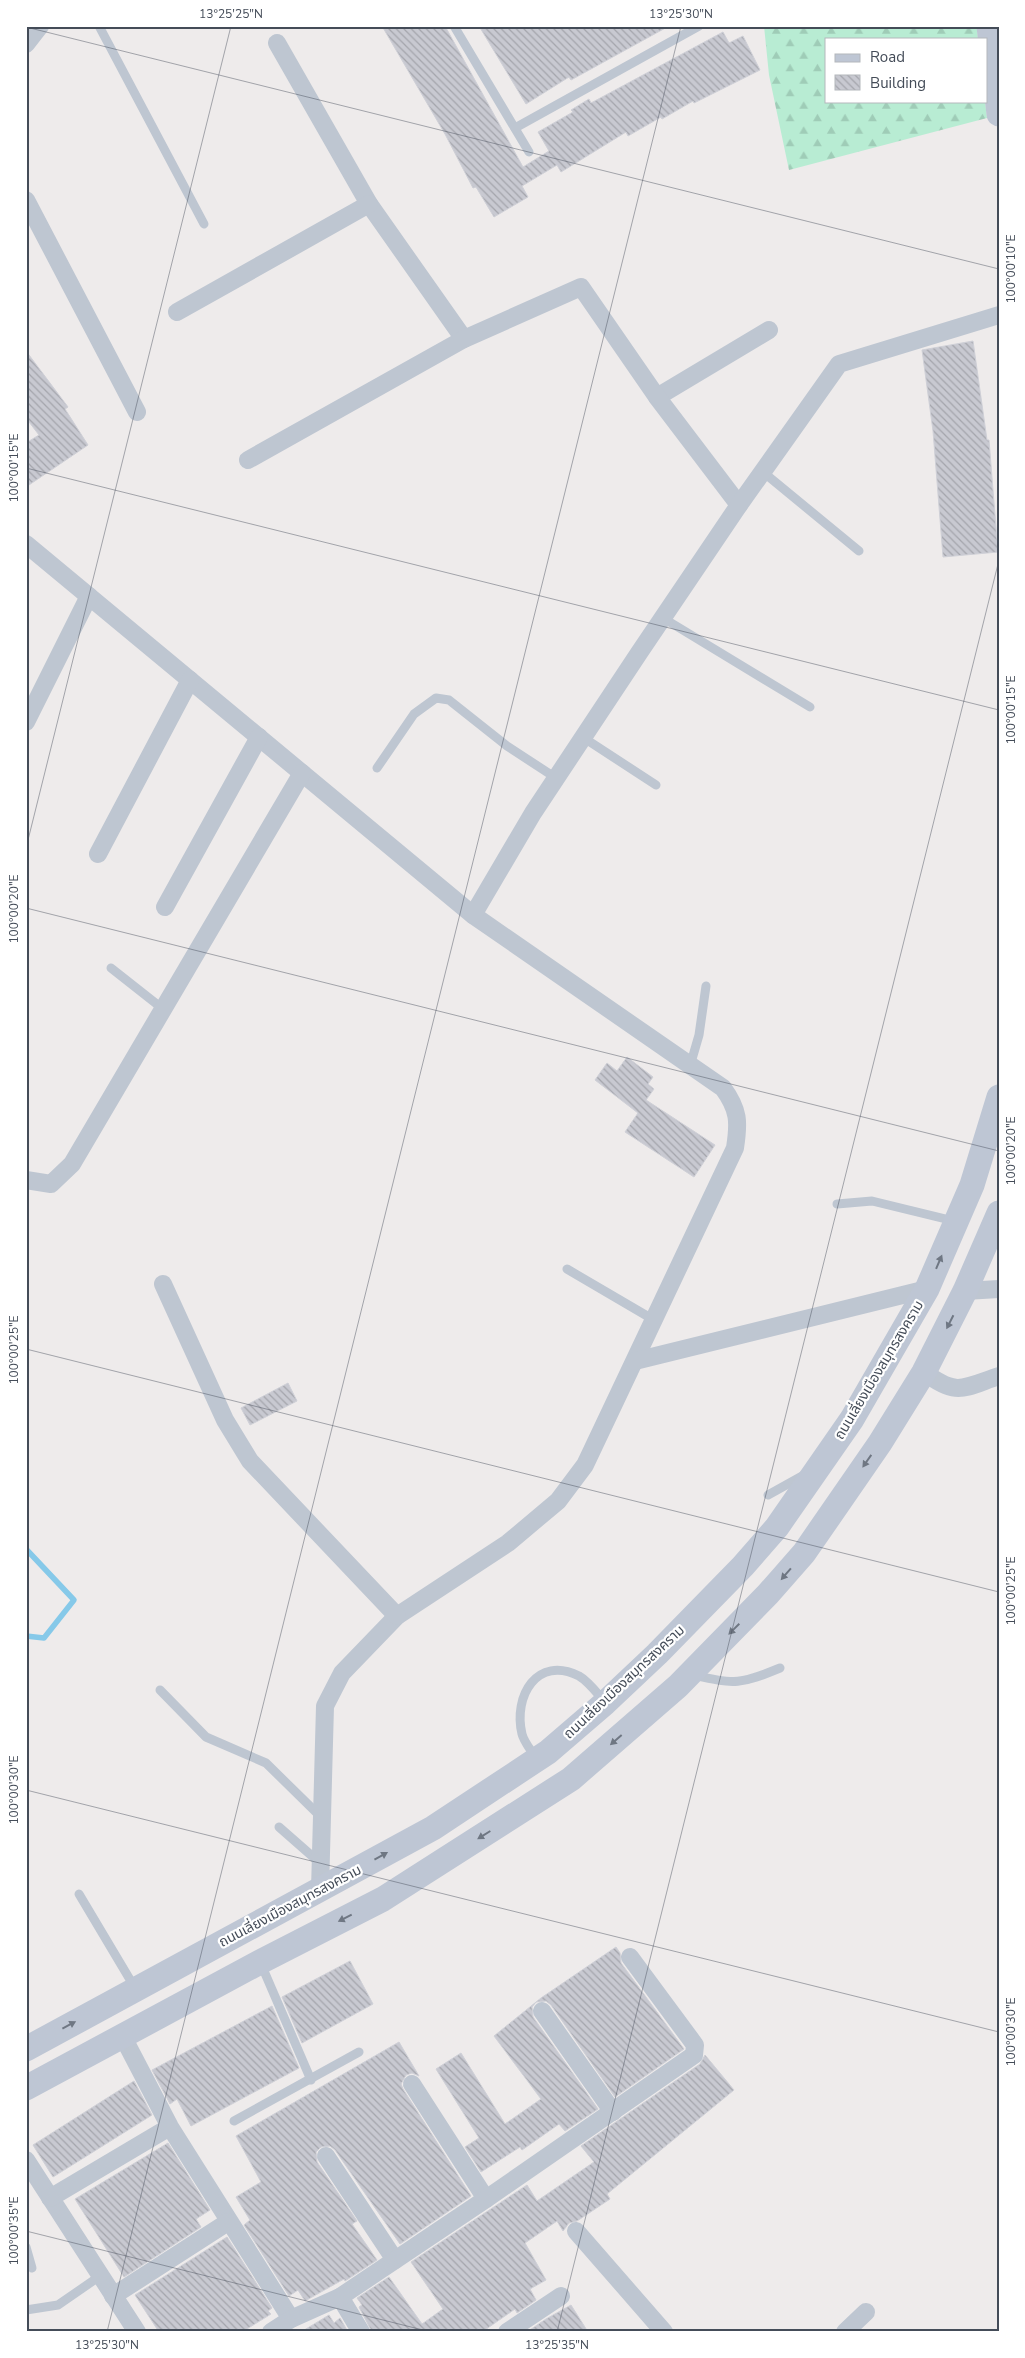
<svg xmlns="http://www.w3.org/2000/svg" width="1025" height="2358" font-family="'Nunito Sans','Noto Sans Thai',sans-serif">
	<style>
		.forest { fill: url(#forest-firs) }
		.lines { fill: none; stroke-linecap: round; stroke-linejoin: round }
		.stream { stroke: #86c9e9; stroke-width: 5.5 }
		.building { fill: url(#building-back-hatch); stroke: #cfd0d7 }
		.lane { stroke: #bec6d1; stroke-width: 9 }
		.street { stroke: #bec6d1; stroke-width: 18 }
		.secondary { stroke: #bec6d4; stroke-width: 25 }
		.oneway { fill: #6f7783 }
		.ticks { fill: none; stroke: #444c58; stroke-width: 1; stroke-opacity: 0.45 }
		.labels { text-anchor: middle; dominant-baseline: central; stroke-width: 4.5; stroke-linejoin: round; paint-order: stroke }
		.street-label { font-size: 14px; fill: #444c58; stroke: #fff }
		.neatline { fill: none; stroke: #444c58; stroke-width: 2 }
		.ticks-label { font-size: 12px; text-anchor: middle; fill: #444c58 }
	</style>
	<defs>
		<pattern id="forest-firs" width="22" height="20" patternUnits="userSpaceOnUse" patternTransform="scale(1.25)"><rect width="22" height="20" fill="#b8ecd3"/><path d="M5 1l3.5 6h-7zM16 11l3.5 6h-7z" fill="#9fccb7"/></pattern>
		<pattern id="building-back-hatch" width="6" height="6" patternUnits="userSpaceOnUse" patternTransform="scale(1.25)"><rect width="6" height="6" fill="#c8c9d1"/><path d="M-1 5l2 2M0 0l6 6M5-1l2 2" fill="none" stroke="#a4a5ac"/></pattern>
	</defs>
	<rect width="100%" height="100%" fill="#eeebeb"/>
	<!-- forest -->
	<polygon class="forest" points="764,26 977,26 978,39 826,39 826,101 985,101 987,118 789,170 769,75"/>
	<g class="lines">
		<!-- stream -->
		<polyline class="stream" points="26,1549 74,1600 44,1638 26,1636"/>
	</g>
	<!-- building -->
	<g class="building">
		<polygon points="382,26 445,26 523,167 549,151 538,132 573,112 571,110 589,99 591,103 723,32 729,43 743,36 760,70 694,103 693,101 662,119 661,117 628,136 626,132 561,172 557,165 522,186 528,197 494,217 476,187 473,188 445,134"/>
		<polygon points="479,26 669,26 571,80 569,77 526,104"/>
		<polygon points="973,341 987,440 989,440 998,552 943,557 933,431 922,350"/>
		<polygon points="26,351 68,407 65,409 88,445 26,487 26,443 39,435 26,418"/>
		<polygon points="627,1057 653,1077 648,1084 654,1089 646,1100 715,1145 694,1177 625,1132 638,1113 595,1080 607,1063 617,1071"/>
		<polygon points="288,1383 297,1401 250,1425 241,1408"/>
		<polygon points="616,1947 620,1953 621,1963 684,2049 615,2097 551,2005 546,2001 536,2002 532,2007 533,2017 598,2109 565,2131 559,2124 522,2150 520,2147 481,2172 465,2147 479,2138 436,2069 461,2053 505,2124 541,2099 494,2036 541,1998"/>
		<polygon points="350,1961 373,2004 302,2043 282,1997"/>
		<polygon points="272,2006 299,2068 191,2126 177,2099 170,2104 152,2070"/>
		<polygon points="399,2042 419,2076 412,2073 406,2075 401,2084 403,2089 471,2196 400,2244 335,2150 330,2146 321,2147 316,2152 317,2162 357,2221 352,2224 377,2260 345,2281 344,2279 305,2301 298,2290 289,2296 244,2225 250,2220 236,2197 261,2182 236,2136"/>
		<polygon points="705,2055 734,2090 607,2194 610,2199 577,2221 569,2223 563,2231 557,2221 525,2243 546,2280 530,2289 536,2300 517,2313 515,2309 482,2332 372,2332 359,2307 362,2305 357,2298 389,2277 422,2324 443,2309 411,2262 527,2185 537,2201 594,2162 581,2146 700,2064"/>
		<polygon points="134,2081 152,2115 53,2177 33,2145"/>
		<polygon points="168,2143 210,2210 196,2219 201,2227 124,2277 75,2199"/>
		<polygon points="227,2237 272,2308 268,2311 271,2314 242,2332 159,2332 135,2295"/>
		<polygon points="571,2305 588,2332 527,2332 546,2319"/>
		<polygon points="329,2315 334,2323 340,2318 348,2332 301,2332"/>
	</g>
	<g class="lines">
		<!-- lane -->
		<g class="lane">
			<polyline points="99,26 204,224"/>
			<polyline points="454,26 529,152"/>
			<polyline points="515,128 699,26"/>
			<polyline points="763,472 859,551"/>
			<polyline points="663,618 810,707"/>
			<polyline points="584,738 656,785"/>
			<polyline points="377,768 414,714 436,698 449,700 507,746 556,778"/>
			<polyline points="111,968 163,1009"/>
			<polyline points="690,1066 699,1035 706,986"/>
			<polyline points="837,1204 872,1201 954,1221"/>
			<polyline points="567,1269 654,1320"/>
			<polyline points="768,1495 804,1475"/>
			<path d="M694 1675C735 1685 741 1684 780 1668"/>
			<polyline points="160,1690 206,1737 266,1763 322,1818"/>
			<path d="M535 1757C531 1750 524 1742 522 1734 513 1696 537 1655 579 1676 588 1681 597 1693 604 1701"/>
			<polyline points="279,1827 320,1863"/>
			<polyline points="79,1894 135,1988"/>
			<polyline points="261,1964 311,2080"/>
			<polyline points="234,2121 359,2052"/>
			<polyline points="26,2247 32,2268"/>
			<polyline points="26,2310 58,2305 100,2276"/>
		</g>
		<!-- street -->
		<g class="street">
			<polyline points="277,43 369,204 464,339"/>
			<polyline points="26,44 40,26"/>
			<polyline points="26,200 137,412"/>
			<polyline points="177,312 369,204"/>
			<polyline points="657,397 769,330"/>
			<polyline points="248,460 464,339 581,287 657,397 739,505"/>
			<path d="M26 544 473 915 723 1088C739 1110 739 1122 735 1148L585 1465 558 1501 508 1543 397 1616 342 1673 325 1706 320 1890"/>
			<polyline points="26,722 89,596"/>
			<polyline points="98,854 190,680"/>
			<polyline points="165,907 259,737"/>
			<polyline points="473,915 533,813 639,653 739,505 839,364 999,315"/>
			<polyline points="26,1180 51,1184 72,1164 302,773"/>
			<polyline points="163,1284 225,1420 250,1461 397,1616"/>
			<polyline points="965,1291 999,1289"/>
			<polyline points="635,1361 927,1289"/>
			<path d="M924 1372C957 1397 963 1388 999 1376"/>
			<polyline points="542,2011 613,2112"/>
			<polyline points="123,2037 170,2127 291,2319"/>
			<polyline points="412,2084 486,2199"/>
			<polyline points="326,2156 395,2260"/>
			<polyline points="26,2160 137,2332"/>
			<polyline points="50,2198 168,2128"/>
			<polyline points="576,2231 664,2332"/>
			<polyline points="113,2296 228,2222"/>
			<polyline points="340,2297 361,2332"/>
			<polyline points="271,2332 291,2319 340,2297 486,2199 694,2055 695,2045 630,1957"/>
			<polyline points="507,2332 561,2296"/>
			<polyline points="845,2332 866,2312"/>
		</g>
		<!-- secondary -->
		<g class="secondary">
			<polyline points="989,26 999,114"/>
			<polyline points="26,2049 433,1828 548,1752 605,1703 657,1654 743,1566 777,1527 852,1419 927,1289 972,1185 999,1097"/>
			<polyline points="26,2088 260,1962 383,1899 571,1779 678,1686 768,1594 804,1553 880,1443 924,1372 965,1291 999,1213"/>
		</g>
	</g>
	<!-- one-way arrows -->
	<defs><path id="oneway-solid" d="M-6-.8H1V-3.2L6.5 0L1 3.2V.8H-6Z" transform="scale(1.25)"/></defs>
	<g class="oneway">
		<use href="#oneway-solid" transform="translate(939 1262) rotate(-67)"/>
		<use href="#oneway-solid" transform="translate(950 1322) rotate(117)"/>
		<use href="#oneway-solid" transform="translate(867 1461) rotate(125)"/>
		<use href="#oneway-solid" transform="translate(786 1574) rotate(131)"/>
		<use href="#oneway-solid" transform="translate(734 1629) rotate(135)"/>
		<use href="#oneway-solid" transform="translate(616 1740) rotate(139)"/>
		<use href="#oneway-solid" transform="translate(484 1835) rotate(148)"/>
		<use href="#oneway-solid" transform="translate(381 1856) rotate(-29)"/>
		<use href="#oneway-solid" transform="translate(345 1918) rotate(153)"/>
		<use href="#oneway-solid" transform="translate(69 2025) rotate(-28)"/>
	</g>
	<!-- ticks -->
	<path class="ticks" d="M26 27 999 269M26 468 999 710M26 848 231 26M26 908 999 1151M26 1349 999 1592M26 1790 999 2032M26 2231 431 2332M107 2332 681 26M557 2332 999 560"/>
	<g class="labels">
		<!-- street labels -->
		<g class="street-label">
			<text transform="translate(879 1370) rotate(-59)">ถนนเลี่ยงเมืองสมุทรสงคราม</text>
			<text transform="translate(624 1682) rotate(-43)">ถนนเลี่ยงเมืองสมุทรสงคราม</text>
			<text transform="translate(290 1906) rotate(-28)">ถนนเลี่ยงเมืองสมุทรสงคราม</text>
		</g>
	</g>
	<!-- border -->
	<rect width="1025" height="2358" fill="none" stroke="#ffffff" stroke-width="55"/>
	<!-- legend -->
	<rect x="825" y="38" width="162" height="65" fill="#ffffff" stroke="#b4b7bc"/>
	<rect x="835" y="54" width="25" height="8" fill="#bec6d4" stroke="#b4b7bc"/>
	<text x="870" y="62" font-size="15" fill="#444c58">Road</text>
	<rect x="835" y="75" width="25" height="15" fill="url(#building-back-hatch)" stroke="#b4b7bc"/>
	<text x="870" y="88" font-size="15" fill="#444c58">Building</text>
	<rect x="28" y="28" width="970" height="2302" class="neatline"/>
	<g class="ticks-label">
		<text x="231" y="18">13°25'25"N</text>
		<text x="681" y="18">13°25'30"N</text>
		<text transform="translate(1011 269) rotate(-90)" y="4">100°00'10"E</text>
		<text transform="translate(14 468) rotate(-90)" y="4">100°00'15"E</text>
		<text transform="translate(1011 710) rotate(-90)" y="4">100°00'15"E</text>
		<text transform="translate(14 909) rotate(-90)" y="4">100°00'20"E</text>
		<text transform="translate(1011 1151) rotate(-90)" y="4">100°00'20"E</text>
		<text transform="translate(14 1350) rotate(-90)" y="4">100°00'25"E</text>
		<text transform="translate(1011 1591) rotate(-90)" y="4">100°00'25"E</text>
		<text transform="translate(14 1790) rotate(-90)" y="4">100°00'30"E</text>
		<text transform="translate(1011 2032) rotate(-90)" y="4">100°00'30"E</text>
		<text transform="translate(14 2231) rotate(-90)" y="4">100°00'35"E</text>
		<text x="107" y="2349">13°25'30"N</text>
		<text x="557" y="2349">13°25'35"N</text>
	</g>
</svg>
